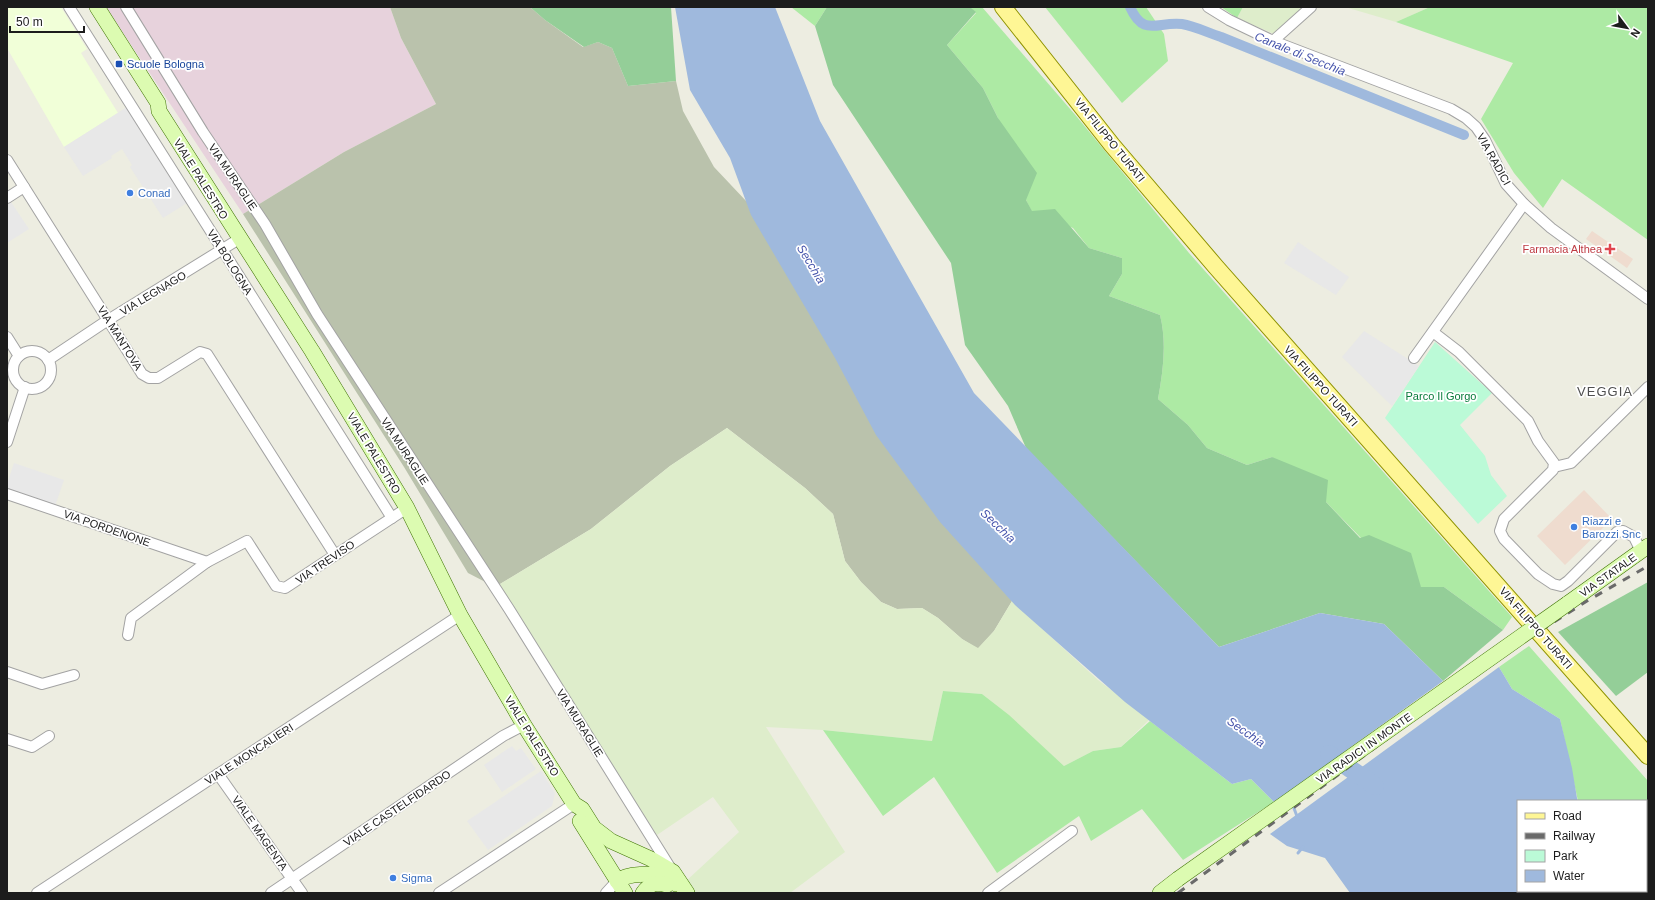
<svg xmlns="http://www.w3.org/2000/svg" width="1655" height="900" font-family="Helvetica,sans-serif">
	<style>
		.commercial { fill: #efdccf }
		.industrial { fill: #e7d2dc }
		.education { fill: #f1ffd8 }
		.construction { fill: #bac2ac }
		.farmland { fill: #deedcb }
		.grass { fill: #adeaa4 }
		.forest { fill: #94ce98 }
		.park { fill: #bbfad7 }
		.parking { fill: #e8e8e8 }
		.water { fill: #9fb9dd }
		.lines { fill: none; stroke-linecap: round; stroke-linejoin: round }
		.stream { stroke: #9fb9dd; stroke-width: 3 }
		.canal { stroke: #9fb9dd; stroke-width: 10 }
		.river { stroke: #9fb9dd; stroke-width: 18 }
		.street-casing { stroke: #a3a3a3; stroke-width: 12 }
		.secondary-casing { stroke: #3e7302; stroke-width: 16 }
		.primary-casing { stroke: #8f9300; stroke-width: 18 }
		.street { stroke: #fff; stroke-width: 10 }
		.secondary { stroke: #dcfbb1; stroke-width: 15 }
		.primary { stroke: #fef695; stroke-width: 16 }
		.rail { stroke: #6a6a6a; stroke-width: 3; stroke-dasharray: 8 8; stroke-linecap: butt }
		.secondary-bridge-casing { stroke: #3e7302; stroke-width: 16; stroke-linecap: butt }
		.secondary-bridge { stroke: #dcfbb1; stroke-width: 15 }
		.transit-dot { fill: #1a4fb4; stroke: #fff; stroke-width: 1.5 }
		.shop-dot { fill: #3f7fe0; stroke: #fff; stroke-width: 1.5 }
		.health-dot { fill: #e0444e; stroke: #fff; stroke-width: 1.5 }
		.labels { text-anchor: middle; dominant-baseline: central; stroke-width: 3.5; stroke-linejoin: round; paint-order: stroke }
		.transit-label { font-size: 11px; fill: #164399; stroke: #fff; text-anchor: start }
		.street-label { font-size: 11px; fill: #1c1c1c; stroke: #fff }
		.shop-label { font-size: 11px; fill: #366cbe; stroke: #fff; text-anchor: start }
		.health-label { font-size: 11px; fill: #be3a42; stroke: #fff; text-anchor: end }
		.park-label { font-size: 11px; fill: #097b3b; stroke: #fff }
		.water-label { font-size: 12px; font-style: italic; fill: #4755ac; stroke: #fff }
		.quarter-label { font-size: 13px; letter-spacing: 1px; fill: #4f4f4f; stroke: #fff }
	</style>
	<rect width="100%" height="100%" fill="#edede1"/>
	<!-- commercial -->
	<g class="commercial">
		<polygon points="1592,231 1633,259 1627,268 1586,239"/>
		<polygon points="1584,490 1612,519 1565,565 1537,536"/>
	</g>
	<!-- industrial -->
	<polygon class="industrial" points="106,7 390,7 401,38 436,104 344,152 243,214"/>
	<!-- education -->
	<polygon class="education" points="7,7 61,7 87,49 81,53 118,113 64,147 7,48"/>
	<!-- construction -->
	<polygon class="construction" points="390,7 530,7 545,20 583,47 598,42 612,48 628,86 676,81 683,111 714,167 766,222 1012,601 994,631 978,649 962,639 938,618 922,608 897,609 881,602 861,582 845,561 833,514 805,488 727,428 670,466 591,529 495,587 468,573 404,467 243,214 344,152 436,104 401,38"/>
	<!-- farmland -->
	<g class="farmland">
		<polygon points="1243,7 1311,7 1279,36 1237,18"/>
		<polygon points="1345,7 1430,7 1396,22"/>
		<polygon points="727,428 805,488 833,514 845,561 861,582 881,602 897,609 922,608 938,618 962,639 978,648 994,631 1012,601 1098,680 1150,719 1121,747 1093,751 1064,766 1009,716 982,694 943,691 932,741 823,730 766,727 845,852 790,893 692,893 685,882 739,832 713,797 657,835 495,587 591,529 670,466"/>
	</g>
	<!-- grass -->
	<g class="grass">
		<polygon points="791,7 827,7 815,26"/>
		<path d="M970 7H982L1077 117 1189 253 1512 617 1503 630 1444 587H1421L1361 538 1326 502 1272 457 1247 465 1207 448 1188 425 1158 399C1163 371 1167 343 1160 315L1109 296 1122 274V258L1089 248 1073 228 1032 212 1026 200 998 118 983 88 947 45 976 13Z"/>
		<polygon points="1045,7 1146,7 1164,34 1168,61 1122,103"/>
		<polygon points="1221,7 1243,7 1237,18"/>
		<polygon points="1430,7 1648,7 1648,240 1562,179 1543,208 1514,173 1481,119 1513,63 1396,22"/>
		<polygon points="1529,646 1648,781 1648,893 1583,893 1582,891 1646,891 1646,801 1578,801 1560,719 1512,689 1499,667"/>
		<polygon points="943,691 982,694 1009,715 1064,766 1093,751 1121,747 1150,721 1232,784 1251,779 1274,802 1183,860 1142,809 1091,841 1079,816 997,873 934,777 883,816 823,730 932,741"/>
	</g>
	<!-- forest -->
	<g class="forest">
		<polygon points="530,7 671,7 676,81 628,86 612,48 598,42 584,47 545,20"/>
		<path d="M827 7H970L976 12 947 45 983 88 998 118 1037 173 1026 200 1032 211 1055 209 1089 248 1122 258V274L1109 296 1160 315C1167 343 1163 371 1158 399L1188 425 1207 448 1247 465 1272 457 1328 480 1326 502 1360 538 1369 535 1411 553 1421 587H1444L1503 630 1443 681 1384 624 1320 613 1219 647 1026 448 1008 406 965 345 951 263 833 85 815 26Z"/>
		<polygon points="1648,582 1648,672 1616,696 1558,632"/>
	</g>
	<!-- park -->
	<polygon class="park" points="1435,342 1492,393 1460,425 1485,456 1491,475 1507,496 1478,524 1385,418"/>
	<!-- parking -->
	<g class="parking">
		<polygon points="127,107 187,203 163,218 130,167 132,165 122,149 111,156 112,158 83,176 64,147"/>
		<polygon points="11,202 29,229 7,243 7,205"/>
		<polygon points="1298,242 1349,277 1336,295 1284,263"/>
		<polygon points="1364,331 1419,366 1392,406 1342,357"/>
		<polygon points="14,463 64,480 55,506 7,490 7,484"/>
		<polygon points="512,746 516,751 521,748 536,769 502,792 484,765"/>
		<polygon points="541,771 555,793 552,806 488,850 467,821"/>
	</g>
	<!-- water -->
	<g class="water">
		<polygon points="675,7 775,7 820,121 974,393 1219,647 1320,613 1384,624 1443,681 1274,802 1251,779 1232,784 1125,702 1015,605 940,522 876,435 835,358 751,215 730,158 690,90"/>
		<polygon points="1499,667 1512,689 1560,719 1572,768 1577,798 1578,801 1518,801 1518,891 1582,891 1583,893 1350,893 1325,858 1287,846 1270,834"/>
	</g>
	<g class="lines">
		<!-- stream -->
		<g class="stream">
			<polyline points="1292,803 1298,819"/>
			<polyline points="1298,853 1303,847"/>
		</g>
		<!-- canal -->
		<path class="canal" d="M1130 7C1144 38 1157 21 1182 24 1195 26 1208 33 1221 37L1464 135"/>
		<!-- river -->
		<polyline class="river" points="1329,754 1375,786"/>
		<!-- street casing -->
		<g class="street-casing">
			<g id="street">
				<polyline points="69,7 392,518"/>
				<polyline points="126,7 203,132 265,224 317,314 509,609 671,869"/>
				<polyline points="1208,7 1229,20 1273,41 1451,109 1466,118 1476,127 1485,140 1506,184 1524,204 1551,228 1648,299"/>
				<polyline points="1273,41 1311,7"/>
				<polyline points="7,160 142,374 149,378 158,378 200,352 207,354 335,555"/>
				<polyline points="7,198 24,187"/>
				<polyline points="1433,332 1459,352 1528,421 1538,441 1554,463 1553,470 1504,519 1500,531 1504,539 1538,574 1553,584 1561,586 1568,581 1617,532 1623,531 1634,537 1641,551"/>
				<polyline points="7,337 19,356"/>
				<circle cx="32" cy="370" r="19"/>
				<polyline points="1414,358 1524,204"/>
				<polyline points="48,360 108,320 239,239"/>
				<polyline points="7,442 25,387"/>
				<polyline points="1554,467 1571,463 1648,387"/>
				<polyline points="7,494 207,562"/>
				<polyline points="128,635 131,618 207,562 247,541 276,586 285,588 407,508"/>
				<polyline points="7,672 42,684 74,675"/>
				<polyline points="7,739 32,747 49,736"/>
				<polyline points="218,774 302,893"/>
				<polyline points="37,893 460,615"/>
				<polyline points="271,893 503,736 524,725"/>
				<polyline points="439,893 574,804"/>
				<polyline points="606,893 617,881"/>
				<polyline points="988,893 1072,831"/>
			</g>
		</g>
		<!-- secondary casing -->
		<g class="secondary-casing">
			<g id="secondary">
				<polyline points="97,7 158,103 159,111 312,351 407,508 460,615 524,725 574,804 582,809 594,828 611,841 651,859 673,872 687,893"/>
				<polyline points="1567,604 1648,546"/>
				<polyline points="580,821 625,893"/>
				<path d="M617 881C628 873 652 873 665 877 669 878 673 882 676 884"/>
				<path d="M643 893C650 883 656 882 667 885"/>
				<polyline points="1160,893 1178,879"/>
			</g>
		</g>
		<!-- primary casing -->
		<g class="primary-casing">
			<polyline id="primary" points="1003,7 1112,145 1216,267 1648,756"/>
		</g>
		<!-- street -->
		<use href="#street" class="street"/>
		<!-- secondary -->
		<use href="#secondary" class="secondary"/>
		<!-- primary -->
		<use href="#primary" class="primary"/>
		<!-- rail -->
		<polyline class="rail" points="1178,893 1392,735 1524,641 1587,601 1648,566"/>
		<!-- secondary-bridge casing -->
		<g class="secondary-bridge-casing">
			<polyline id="secondary-bridge" points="1178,879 1567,604"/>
		</g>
		<!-- secondary-bridge -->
		<use href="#secondary-bridge" class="secondary-bridge"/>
	</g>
	<!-- markers -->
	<rect class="transit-dot" x="115" y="60" width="8" height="8" rx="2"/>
	<g class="shop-dot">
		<circle cx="130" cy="193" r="4"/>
		<circle cx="1574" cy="527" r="4"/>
		<circle cx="393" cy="878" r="4"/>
	</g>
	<path class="health-dot" d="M1608 243h4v4h4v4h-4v4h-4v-4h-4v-4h4z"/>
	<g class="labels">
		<!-- transit labels -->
		<g class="transit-label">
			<text x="127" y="64">Scuole Bologna</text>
		</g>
		<!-- street labels -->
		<g class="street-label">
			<text transform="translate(1110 140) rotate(51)">VIA FILIPPO TURATI</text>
			<text transform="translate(1494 159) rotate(61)">VIA RADICI</text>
			<text transform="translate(233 177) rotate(56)">VIA MURAGLIE</text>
			<text transform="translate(201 179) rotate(58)">VIALE PALESTRO</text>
			<text transform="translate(230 262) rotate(58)">VIA BOLOGNA</text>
			<text transform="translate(153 293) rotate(-31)">VIA LEGNAGO</text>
			<text transform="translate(120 338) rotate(58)">VIA MANTOVA</text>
			<text transform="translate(1321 386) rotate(48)">VIA FILIPPO TURATI</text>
			<text transform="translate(405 451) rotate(57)">VIA MURAGLIE</text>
			<text transform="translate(374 453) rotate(59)">VIALE PALESTRO</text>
			<text transform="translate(107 528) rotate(19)">VIA PORDENONE</text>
			<text transform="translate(325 562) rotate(-34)">VIA TREVISO</text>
			<text transform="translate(1608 575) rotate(-35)">VIA STATALE</text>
			<text transform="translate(1536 628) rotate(49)">VIA FILIPPO TURATI</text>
			<text transform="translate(580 723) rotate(58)">VIA MURAGLIE</text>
			<text transform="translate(532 736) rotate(58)">VIALE PALESTRO</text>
			<text transform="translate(1364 748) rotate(-35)">VIA RADICI IN MONTE</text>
			<text transform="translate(249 754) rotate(-33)">VIALE MONCALIERI</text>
			<text transform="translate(397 808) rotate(-34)">VIALE CASTELFIDARDO</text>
			<text transform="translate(260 833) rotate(55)">VIALE MAGENTA</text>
		</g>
		<!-- shop labels -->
		<g class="shop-label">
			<text x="138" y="193">Conad</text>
			<text x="1582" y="521">Riazzi e<tspan x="1582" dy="13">Barozzi Snc</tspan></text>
			<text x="401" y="878">Sigma</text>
		</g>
		<!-- health labels -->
		<g class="health-label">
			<text x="1602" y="249">Farmacia Althea</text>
		</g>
		<!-- park labels -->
		<g class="park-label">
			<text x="1441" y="396">Parco Il Gorgo</text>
		</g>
		<!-- water labels -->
		<g class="water-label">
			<text transform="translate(1300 54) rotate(22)">Canale di Secchia</text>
			<text transform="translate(811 264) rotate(59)">Secchia</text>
			<text transform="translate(998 526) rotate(44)">Secchia</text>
			<text transform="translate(1246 732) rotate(35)">Secchia</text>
		</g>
		<!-- quarter labels -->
		<g class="quarter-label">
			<text x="1605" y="391">VEGGIA</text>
		</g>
	</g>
	<!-- border -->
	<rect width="1655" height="900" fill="none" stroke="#1c1c1c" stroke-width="16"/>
	<!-- legend -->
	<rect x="1517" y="800" width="130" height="92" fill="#ffffff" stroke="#a4a4a4"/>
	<rect x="1525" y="813" width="20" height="6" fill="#fef695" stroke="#a4a4a4"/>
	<text x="1553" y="820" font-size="12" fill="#1c1c1c">Road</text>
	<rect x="1525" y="833" width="20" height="6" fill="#6a6a6a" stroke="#a4a4a4"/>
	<text x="1553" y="840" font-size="12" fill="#1c1c1c">Railway</text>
	<rect x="1525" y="850" width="20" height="12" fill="#bbfad7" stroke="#a4a4a4"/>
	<text x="1553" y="860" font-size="12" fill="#1c1c1c">Park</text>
	<rect x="1525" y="870" width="20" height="12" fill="#9fb9dd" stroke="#a4a4a4"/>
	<text x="1553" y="880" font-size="12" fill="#1c1c1c">Water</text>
	<!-- north arrow -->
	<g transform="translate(1627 28) rotate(122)" stroke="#ffffff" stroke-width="3" paint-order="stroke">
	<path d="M0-3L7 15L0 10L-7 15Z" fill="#1c1c1c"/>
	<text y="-6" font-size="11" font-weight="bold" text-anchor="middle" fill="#1c1c1c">N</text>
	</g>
	<!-- scale -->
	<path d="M10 26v6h74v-6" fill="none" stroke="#1c1c1c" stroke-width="2"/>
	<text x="16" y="26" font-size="12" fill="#1c1c1c" stroke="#ffffff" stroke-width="3" paint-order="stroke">50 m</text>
</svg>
